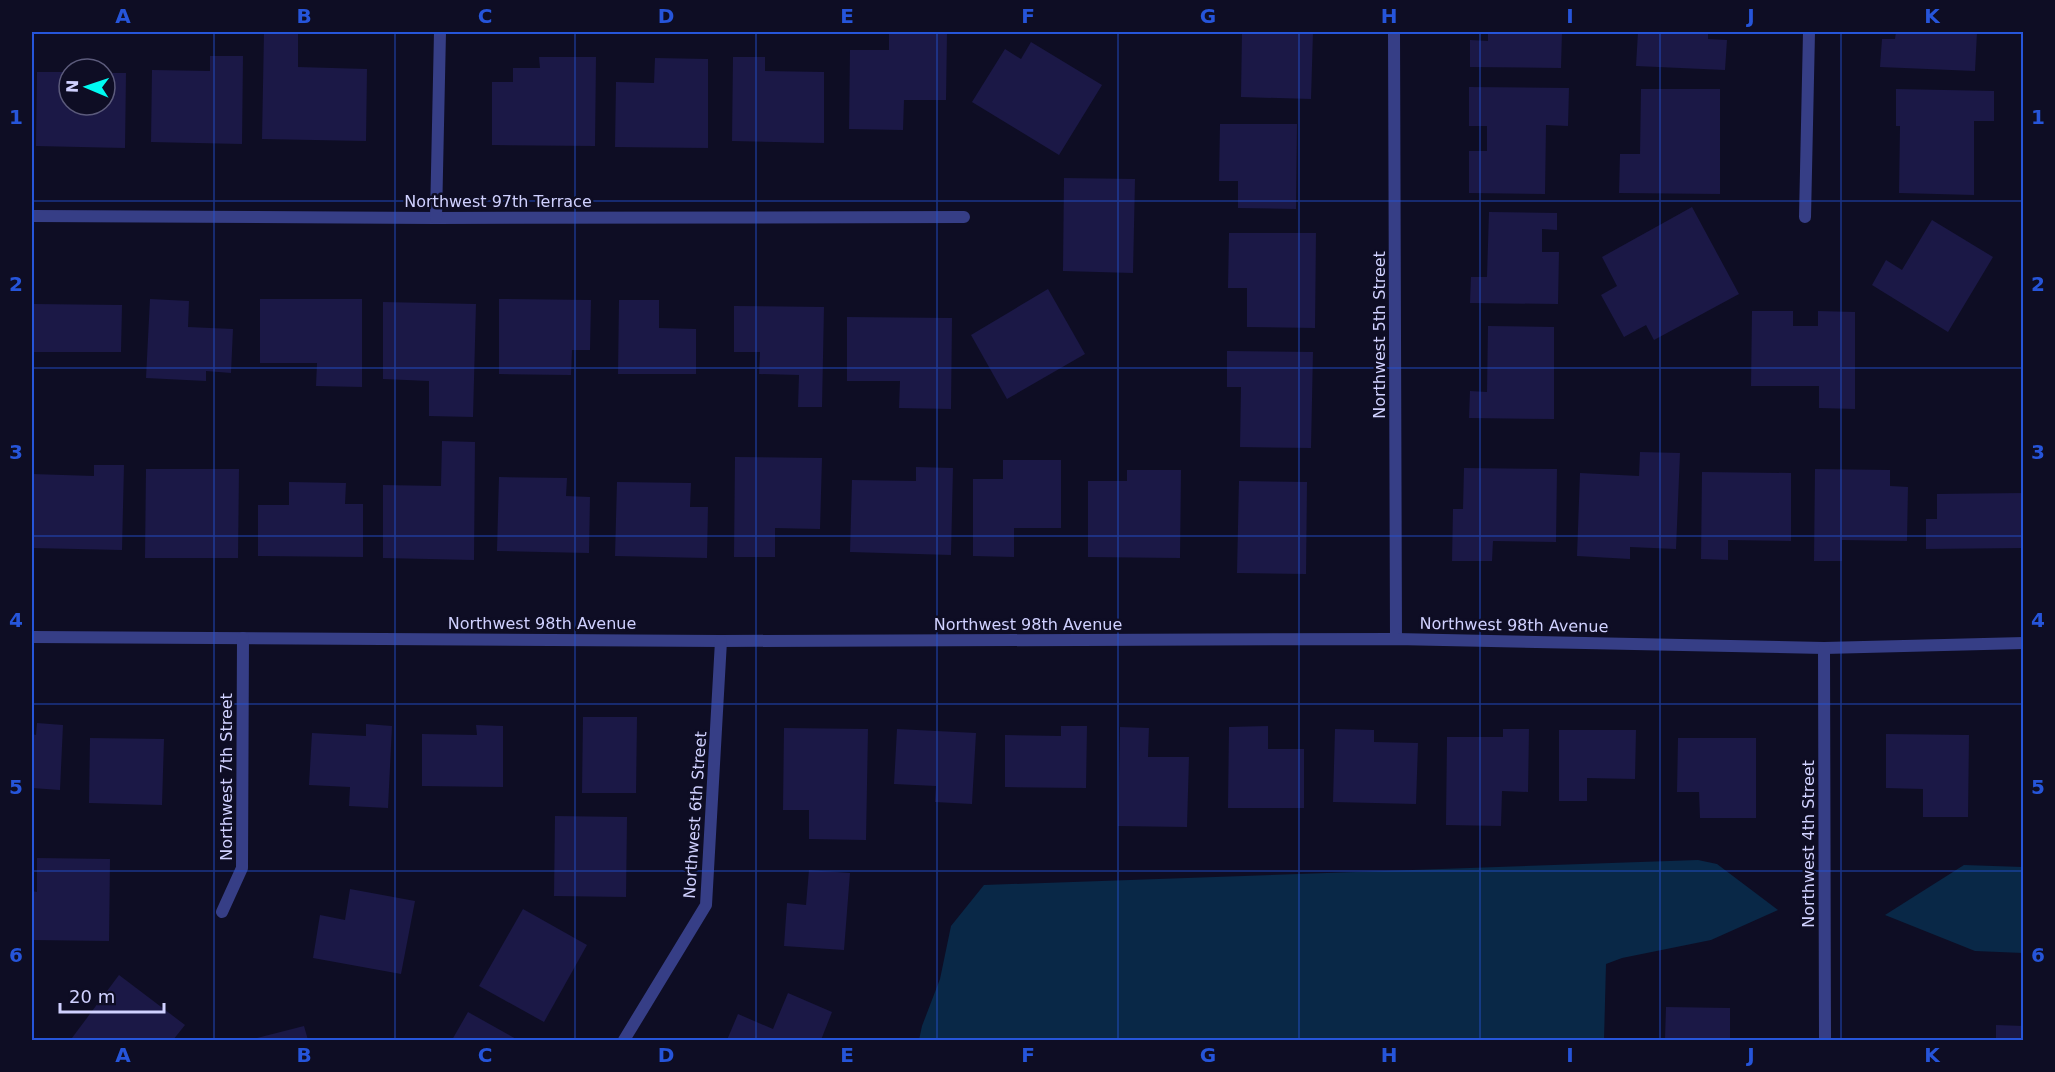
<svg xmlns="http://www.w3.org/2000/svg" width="2055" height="1072" font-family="'DejaVu Sans',sans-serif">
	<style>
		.water { fill: #092847 }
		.building { fill: #1b1846 }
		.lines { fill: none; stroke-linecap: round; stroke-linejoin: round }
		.minor { stroke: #363e86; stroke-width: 12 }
		.grid { fill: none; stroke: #2655da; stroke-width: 1.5; stroke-opacity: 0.55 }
		.labels { text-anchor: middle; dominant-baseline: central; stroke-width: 5; stroke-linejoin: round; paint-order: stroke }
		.street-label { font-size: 16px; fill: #d0d1ff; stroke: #0e0d24 }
		.neatline { fill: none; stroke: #2655da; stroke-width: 2 }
		.grid-label { font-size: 20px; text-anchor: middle; font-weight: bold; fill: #2655da }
	</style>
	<rect width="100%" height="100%" fill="#0e0d24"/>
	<!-- water -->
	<g class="water">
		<polygon points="1698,860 1717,864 1778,910 1711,940 1622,958 1606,964 1604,1040 919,1040 922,1026 940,979 951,926 984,885"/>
		<polygon points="1964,865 2023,867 2023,953 1975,951 1885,915"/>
	</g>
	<!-- building -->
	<g class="building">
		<polygon points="264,32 298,32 298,67 367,69 366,141 262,139"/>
		<polygon points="889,32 947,32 946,100 904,100 903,130 849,129 850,50 889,50"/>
		<polygon points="1242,32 1313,32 1311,99 1241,97"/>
		<polygon points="1488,32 1562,32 1561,68 1470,67 1470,40 1488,41"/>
		<polygon points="1638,32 1708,32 1708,39 1727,40 1725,70 1636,66"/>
		<polygon points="1896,32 1977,32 1975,71 1880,67 1882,39 1895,39"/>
		<polygon points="1031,42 1102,85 1059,155 972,102 1005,49 1021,59"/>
		<polygon points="210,56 243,56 242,144 151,142 152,70 210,71"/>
		<polygon points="539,57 596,57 595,146 492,145 492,82 513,82 513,68 540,68"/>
		<polygon points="733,57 765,57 765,71 824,72 824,143 732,141"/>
		<polygon points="655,58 708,59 708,148 615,147 616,82 654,83"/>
		<polygon points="37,72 69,72 69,105 105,105 105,73 126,73 125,148 36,146"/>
		<polygon points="1469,87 1569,88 1568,126 1546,125 1545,194 1469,193 1469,151 1487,151 1487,126 1469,126"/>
		<polygon points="1641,89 1720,89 1720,194 1619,193 1620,154 1640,154"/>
		<polygon points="1896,89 1994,91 1994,121 1974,121 1974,195 1899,193 1900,126 1896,126"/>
		<polygon points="1220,124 1297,124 1296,209 1238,208 1238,181 1219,181"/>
		<polygon points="1064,178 1135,179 1133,273 1063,271"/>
		<polygon points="1692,207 1739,294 1654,340 1646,325 1624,337 1601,295 1617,286 1602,257"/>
		<polygon points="1489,212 1557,213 1557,230 1542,229 1542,252 1559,252 1558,304 1470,303 1471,277 1487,277"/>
		<polygon points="1932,220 1993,257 1948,332 1872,285 1886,260 1902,270"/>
		<polygon points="1229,233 1316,233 1315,328 1247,327 1247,288 1228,288"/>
		<polygon points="1048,289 1085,354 1007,399 971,335"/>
		<polygon points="150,299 189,301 188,327 233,329 231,373 206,371 206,381 146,378"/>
		<polygon points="260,299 362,299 362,387 316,386 317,363 260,363"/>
		<polygon points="499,299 591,300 590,350 572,350 571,375 499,374"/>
		<polygon points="619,300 659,300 659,328 696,329 696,374 618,374"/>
		<polygon points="383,302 476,304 473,417 429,416 429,381 383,379"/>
		<polygon points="34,304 122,305 121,352 33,352"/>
		<polygon points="734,306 824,307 822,407 798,407 799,375 759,374 760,352 734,352"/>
		<polygon points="1752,311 1793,311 1793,326 1818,326 1818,311 1855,312 1855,409 1819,408 1819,386 1751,386"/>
		<polygon points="847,317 952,318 951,409 899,408 900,381 847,381"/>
		<polygon points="1488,326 1554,327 1554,419 1469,418 1470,391 1487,392"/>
		<polygon points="1227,351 1313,352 1311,448 1240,447 1241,387 1227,387"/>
		<polygon points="442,441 475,442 474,560 383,558 383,485 441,486"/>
		<polygon points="1640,452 1680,453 1676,549 1630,547 1630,559 1577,556 1580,473 1639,476"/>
		<polygon points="735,457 822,458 820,529 775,528 775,557 734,557"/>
		<polygon points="1003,460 1061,460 1061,528 1014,528 1014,557 973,556 973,479 1003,479"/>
		<polygon points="94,465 124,465 122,550 32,548 32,474 94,476"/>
		<polygon points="916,467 953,468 951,555 850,552 852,480 916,481"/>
		<polygon points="1464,468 1557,469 1556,542 1493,541 1492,561 1452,561 1453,509 1463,509"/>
		<polygon points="146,469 239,469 238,558 145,558"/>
		<polygon points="1815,469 1890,470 1890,486 1908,487 1907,541 1842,540 1842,561 1814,561"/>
		<polygon points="1127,470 1181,470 1180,558 1088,557 1088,481 1127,481"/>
		<polygon points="1702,472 1791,473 1791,541 1728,540 1728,560 1701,559"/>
		<polygon points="499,477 567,478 566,496 590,497 589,553 497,551"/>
		<polygon points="1239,481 1307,482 1306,574 1237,573"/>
		<polygon points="289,482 346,483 345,504 363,504 363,557 258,556 258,505 289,505"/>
		<polygon points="617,482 691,483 690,507 708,507 707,558 615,556"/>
		<polygon points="2024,493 2024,548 1926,549 1926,519 1937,519 1937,494"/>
		<polygon points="583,717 637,717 636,793 582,793"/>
		<polygon points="37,723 63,725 60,790 32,788 32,734 36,735"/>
		<polygon points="366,724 392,726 388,808 349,806 350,787 309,785 312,733 366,736"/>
		<polygon points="476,725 503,726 503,787 422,786 422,734 477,735"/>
		<polygon points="1061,726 1087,726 1086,788 1005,787 1005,735 1061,736"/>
		<polygon points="1268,726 1268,749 1304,749 1304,808 1228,808 1229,727"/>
		<polygon points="1120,727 1149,728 1148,757 1189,757 1187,827 1118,826"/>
		<polygon points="784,728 868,729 866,840 809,839 809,810 783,810"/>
		<polygon points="897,729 976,733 972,804 935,802 936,786 894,784"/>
		<polygon points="1335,729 1374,730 1374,742 1418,743 1416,804 1333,802"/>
		<polygon points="1503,729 1529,729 1528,792 1502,791 1501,826 1446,825 1447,737 1503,737"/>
		<polygon points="1559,730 1636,730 1635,779 1587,778 1587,801 1559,801"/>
		<polygon points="1886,734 1969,735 1968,817 1923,817 1923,789 1886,788"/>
		<polygon points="90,738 164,739 162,805 89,803"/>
		<polygon points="1678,738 1756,738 1756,818 1700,818 1699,792 1677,792"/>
		<polygon points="555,816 627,817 626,897 554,896"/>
		<polygon points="37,858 110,859 109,941 32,940 32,891 37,892"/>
		<polygon points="809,870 850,873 844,950 784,946 787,903 806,905"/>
		<polygon points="350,889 415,901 401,974 313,958 320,915 345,920"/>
		<polygon points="523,909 587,945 544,1022 479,986"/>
		<polygon points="119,975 185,1025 173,1040 75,1040 72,1038"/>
		<polygon points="788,993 832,1012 821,1040 727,1040 738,1014 773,1029"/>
		<polygon points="1666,1007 1730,1008 1730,1040 1665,1040"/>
		<polygon points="468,1012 518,1040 452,1040"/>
		<polygon points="1996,1025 2024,1026 2024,1040 1996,1040"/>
		<polygon points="304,1026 308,1040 249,1040"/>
	</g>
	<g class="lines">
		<!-- minor -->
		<g class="minor">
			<polyline points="1394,32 1396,639"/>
			<polyline points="32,216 436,218 964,217"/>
			<polyline points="1805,217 1809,32"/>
			<polyline points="436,218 440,32"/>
			<polyline points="32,637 721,641 1396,639 1824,648 2024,643"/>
			<polyline points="1824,648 1825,1040"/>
			<polyline points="222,912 242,868 243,638"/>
			<polyline points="624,1040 706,905 721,641"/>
		</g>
	</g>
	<!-- grid -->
	<path class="grid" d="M214 32V1040M395 32V1040M575 32V1040M756 32V1040M937 32V1040M1118 32V1040M1299 32V1040M1480 32V1040M1660 32V1040M1841 32V1040M32 201H2024M32 368H2024M32 536H2024M32 704H2024M32 871H2024"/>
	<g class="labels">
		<!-- street labels -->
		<g class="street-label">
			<text x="498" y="201">Northwest 97th Terrace</text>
			<text transform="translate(1379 335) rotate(-90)">Northwest 5th Street</text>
			<text x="542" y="623">Northwest 98th Avenue</text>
			<text x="1028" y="624">Northwest 98th Avenue</text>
			<text transform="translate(1514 625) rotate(1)">Northwest 98th Avenue</text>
			<text transform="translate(226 777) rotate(-90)">Northwest 7th Street</text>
			<text transform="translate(695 815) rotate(-86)">Northwest 6th Street</text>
			<text transform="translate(1808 844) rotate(-90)">Northwest 4th Street</text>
		</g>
	</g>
	<!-- border -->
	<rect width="2055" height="1072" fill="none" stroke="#0e0d24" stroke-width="66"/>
	<!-- north arrow -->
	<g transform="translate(87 87) rotate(272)"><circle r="28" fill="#0e0d24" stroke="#5c5b7c" stroke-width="1.5"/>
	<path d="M0-4.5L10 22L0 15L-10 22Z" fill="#00fbf2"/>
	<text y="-9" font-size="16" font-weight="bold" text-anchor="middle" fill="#d0d1ff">N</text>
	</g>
	<!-- scale -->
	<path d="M60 1003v9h104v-9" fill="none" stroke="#d0d1ff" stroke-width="3"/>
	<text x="69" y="1003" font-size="18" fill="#d0d1ff" stroke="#0e0d24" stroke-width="4.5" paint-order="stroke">20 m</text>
	<rect x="33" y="33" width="1989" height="1006" class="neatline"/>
	<g class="grid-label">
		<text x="123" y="23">A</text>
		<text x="304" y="23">B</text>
		<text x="485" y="23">C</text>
		<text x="666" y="23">D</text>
		<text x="847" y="23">E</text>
		<text x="1028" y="23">F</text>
		<text x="1208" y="23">G</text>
		<text x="1389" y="23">H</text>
		<text x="1570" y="23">I</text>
		<text x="1751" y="23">J</text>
		<text x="1932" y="23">K</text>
		<text x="16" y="124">1</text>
		<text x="2038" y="124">1</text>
		<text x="16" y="291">2</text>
		<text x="2038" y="291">2</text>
		<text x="16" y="459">3</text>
		<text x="2038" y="459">3</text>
		<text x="16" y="627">4</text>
		<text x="2038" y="627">4</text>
		<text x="16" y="794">5</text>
		<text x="2038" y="794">5</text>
		<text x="16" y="962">6</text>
		<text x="2038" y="962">6</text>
		<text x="123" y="1062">A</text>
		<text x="304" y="1062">B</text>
		<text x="485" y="1062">C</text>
		<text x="666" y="1062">D</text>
		<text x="847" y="1062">E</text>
		<text x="1028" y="1062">F</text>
		<text x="1208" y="1062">G</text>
		<text x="1389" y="1062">H</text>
		<text x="1570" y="1062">I</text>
		<text x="1751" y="1062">J</text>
		<text x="1932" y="1062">K</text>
	</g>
</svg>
